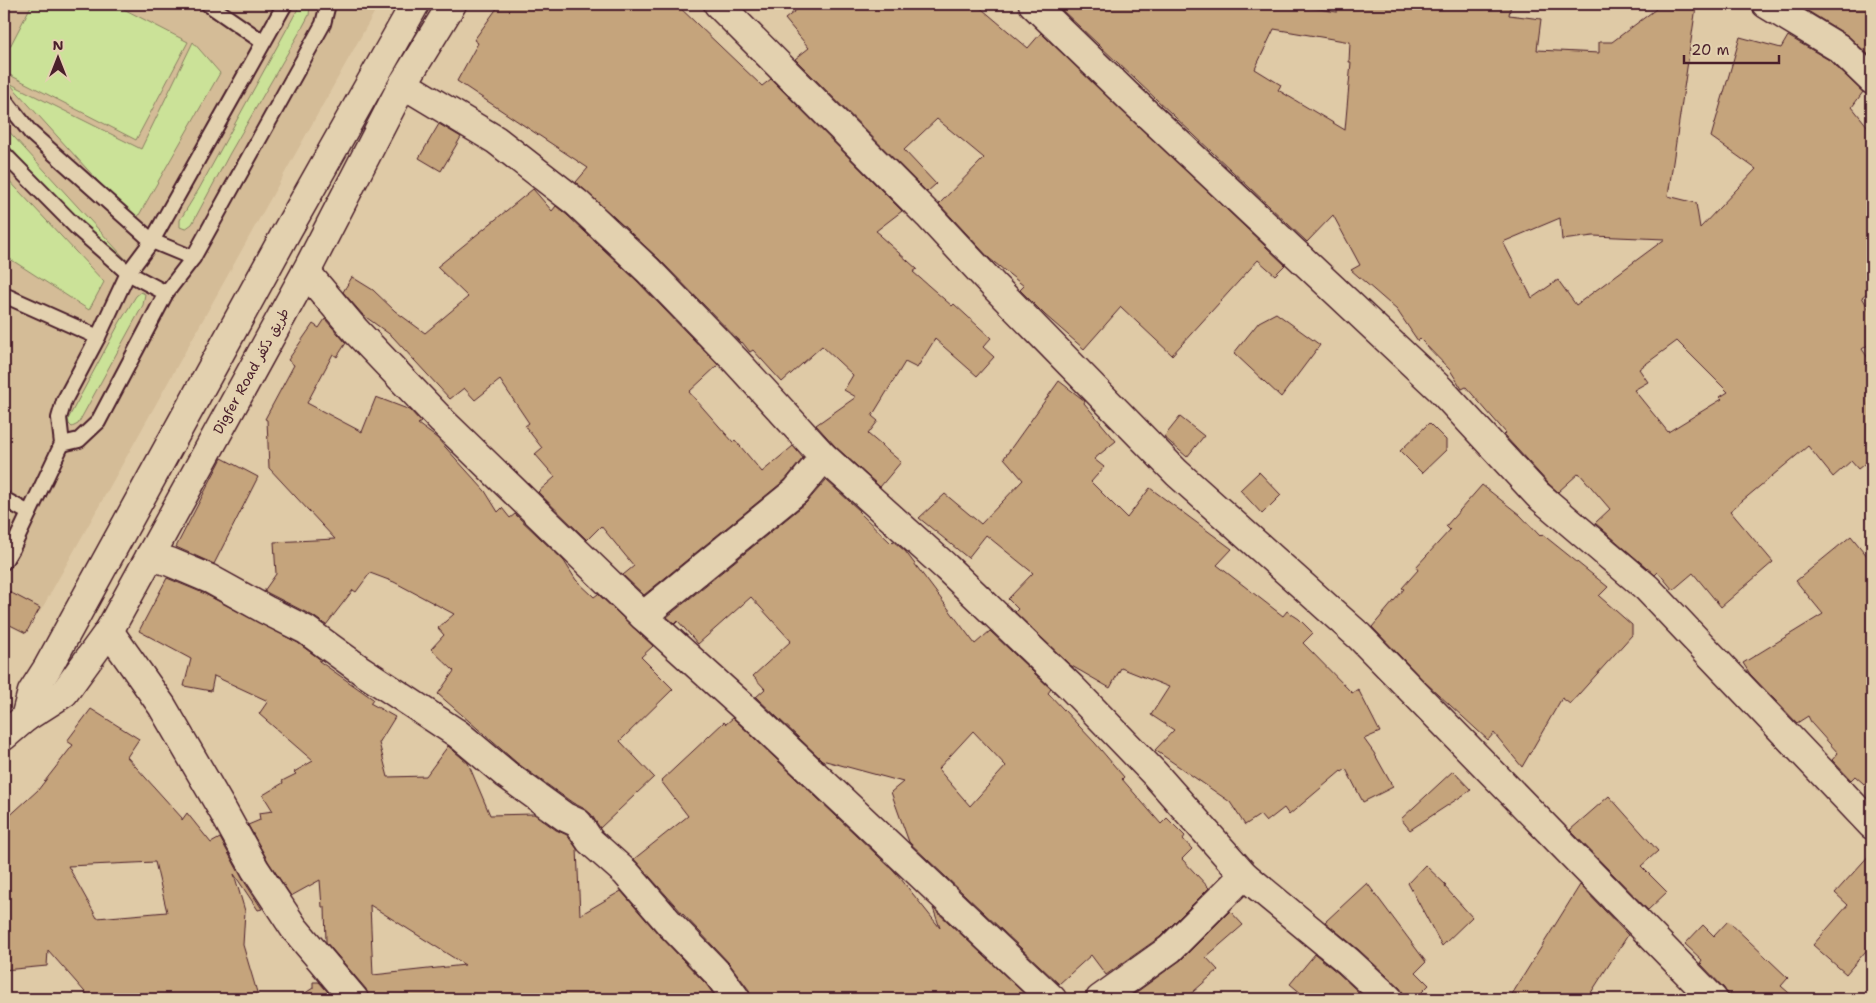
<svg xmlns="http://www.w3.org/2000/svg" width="1876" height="1003" font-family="'Shantell Sans','Playpen Sans Arabic',sans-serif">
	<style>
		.built { fill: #d4bc97 }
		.green { fill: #cbe298; stroke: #8a8062 }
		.building { fill: #c5a47b; stroke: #4a1f2b; fill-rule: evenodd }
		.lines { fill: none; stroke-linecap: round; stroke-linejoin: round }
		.service-casing { stroke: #4a1f2b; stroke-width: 18 }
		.minor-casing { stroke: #4a1f2b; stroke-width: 31 }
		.tertiary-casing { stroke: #4a1f2b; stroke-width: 31 }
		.service { stroke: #e3d1af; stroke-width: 14 }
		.minor { stroke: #e3d1af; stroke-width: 28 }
		.tertiary { stroke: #e3d1af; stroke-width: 28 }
		.labels { text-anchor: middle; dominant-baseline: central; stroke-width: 5; stroke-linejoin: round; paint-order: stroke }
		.street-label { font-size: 14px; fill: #4a1f2b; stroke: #e3d1af }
	</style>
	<rect width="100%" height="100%" fill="#dfcaa6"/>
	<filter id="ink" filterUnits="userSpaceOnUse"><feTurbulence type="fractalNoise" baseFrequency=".02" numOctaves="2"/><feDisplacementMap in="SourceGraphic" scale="10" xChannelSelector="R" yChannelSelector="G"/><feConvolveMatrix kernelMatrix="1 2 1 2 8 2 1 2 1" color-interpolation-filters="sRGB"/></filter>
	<g filter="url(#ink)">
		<!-- built -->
		<polygon class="built" points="4,4 379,4 40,612 4,592"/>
		<!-- green -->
		<g class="green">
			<polygon points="32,4 114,4 188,42 136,140 4,72 4,58"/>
			<polygon points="306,4 310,6 309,15 302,28 230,153 192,224 185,229 180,227 180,220 199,189 300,5"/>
			<polygon points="193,42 220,73 135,222 9,83 141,149"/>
			<polygon points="4,126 131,265 124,270 4,141"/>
			<polygon points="4,175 104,282 89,310 4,255"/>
			<polygon points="141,292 145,294 143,305 78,424 72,427 69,424 68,419 120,322 136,296"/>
		</g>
		<!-- building -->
		<g class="building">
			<polygon points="500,4 676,4 762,86 771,79 902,211 876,231 881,235 880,236 917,269 913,272 952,306 954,304 991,338 983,347 994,357 977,376 935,339 917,368 905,362 872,416 878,421 868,434 901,462 880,487 835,446 816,425 856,397 844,390 853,375 822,346 782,382 753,350 750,352 742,342 741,343 659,259 576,182 588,168 457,81 478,43 474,40"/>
			<polygon points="804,4 976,4 1028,48 1041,33 1285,265 1275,275 1258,260 1172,355 1121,307 1084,349 1045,315 1020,290 1024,286 990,259 939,204 984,158 937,119 904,150 936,184 927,192 795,59 809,48 785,19"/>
			<path d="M1068 4H1289L1337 12 1338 4H1441L1484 9 1485 4H1511L1509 15 1541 19 1537 50 1599 53V42H1612L1656 9V4L1696 7 1668 196 1696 203 1700 228 1756 169 1711 137 1740 37 1781 48 1788 36 1829 60 1863 92 1852 107 1872 132V289L1862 297 1872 315V342L1862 349 1872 364V458L1858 469 1851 461 1833 477 1808 446 1730 511 1773 562 1721 607 1693 573 1673 590 1658 572 1655 575 1595 523 1610 509 1579 473 1558 492 1549 484 1504 435 1506 433 1466 387 1462 389 1450 370 1420 339 1418 341 1397 310 1351 270 1360 265 1333 215 1307 242 1062 10ZM1274 29 1350 42 1349 62H1351L1345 130 1278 90 1281 85 1255 69ZM1560 218 1562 240 1593 236 1665 239 1576 305 1558 280 1532 298 1503 242ZM1677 341 1728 392 1720 397 1722 399 1668 432 1634 390 1648 382 1639 369Z"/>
			<polygon points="1805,4 1872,4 1872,58 1847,35 1803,8"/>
			<polygon points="439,124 461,137 441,171 419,158"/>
			<polygon points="533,189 552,211 556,206 567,215 637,281 718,365 689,392 733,442 735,440 762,472 793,446 803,458 785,480 644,595 623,575 634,566 601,526 587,540 538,492 555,477 535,454 542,448 525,426 529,423 500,380 475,400 464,388 450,399 392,336 363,315 343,292 352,277 373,290 395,311 425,333 468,297 437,267"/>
			<polygon points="1276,313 1320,345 1281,397 1234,353 1259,322"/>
			<polygon points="325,319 346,343 337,357 333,354 307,403 362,432 376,397 410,410 421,422 418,424 437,438 485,491 498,512 502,508 510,518 515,514 564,561 576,580 594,597 598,594 653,646 641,657 673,689 620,741 654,777 600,828 591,814 585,809 573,803 517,763 438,694 454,671 431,649 444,635 438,628 454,614 394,582 370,573 356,592 353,590 326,625 313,616 264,591 276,574 274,542 335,539 269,468 267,420 265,419 294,365 288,360 313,324 319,328"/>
			<polygon points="1059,381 1085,401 1084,403 1116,441 1094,459 1104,467 1091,482 1127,518 1150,488 1232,549 1217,565 1283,616 1287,611 1299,619 1313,633 1303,643 1352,693 1358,689 1380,732 1364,739 1374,753 1393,787 1363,802 1346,769 1342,772 1341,771 1289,815 1284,808 1266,822 1260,815 1245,825 1230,802 1155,750 1174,730 1151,715 1169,687 1121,668 1110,688 1070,665 1015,612 1018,609 1008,599 1033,573 986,535 968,558 919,518 945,494 981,524 1023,480 1004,458"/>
			<polygon points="1180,417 1204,436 1187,457 1164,437"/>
			<polygon points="1429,423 1446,440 1446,450 1422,473 1400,451"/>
			<polygon points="222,458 258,477 214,564 176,547"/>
			<polygon points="1259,472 1281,495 1262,514 1240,490"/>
			<path d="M826 480 860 511 859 512 891 543 893 541 905 551 975 644 990 631 1051 689 1048 693 1095 743 1124 777 1122 779 1161 824 1167 818 1185 836 1183 839 1192 849 1182 859 1209 888 1160 937 1106 975 1091 955 1059 984 909 842 891 792 903 782 822 760 756 697 765 689 753 676 791 641 751 597 698 644 678 621 675 624 667 617 806 503ZM973 731 1006 766 970 806 938 769Z"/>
			<polygon points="1482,485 1520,515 1540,536 1542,534 1608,587 1599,596 1632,625 1632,635 1570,704 1562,698 1522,767 1494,733 1488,740 1426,683 1372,627 1404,589 1402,588 1418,570 1416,567 1450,530 1446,526"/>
			<polygon points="1851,536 1872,562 1872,791 1855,776 1851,780 1832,760 1838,753 1812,724 1808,716 1797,723 1750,674 1743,663 1823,614 1796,581"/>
			<path d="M167 578 203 593 298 643 321 660 319 661 373 699 370 703 395 717 379 743 388 777 426 776 448 746 468 763 490 815 534 814 556 830 567 835 577 849 580 915 621 891 659 935 706 984 717 999H565V995L497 997V999H369L366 989 326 942 325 907H322L320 880 291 896 268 861 248 825 260 820 259 813 273 811 263 795 283 783 282 781 296 774 294 772 313 761 259 714 268 701 214 676 211 691 184 686 191 659 139 631ZM370 905 465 965 373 975Z"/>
			<polygon points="4,589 40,608 26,633 4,622"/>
			<path d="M91 709 139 739 127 757 182 818V820L187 813 211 843 220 838 242 878 262 909 258 910 234 874 245 911 243 945 259 999H91L48 950 47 966 4 970V821L38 790 73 745 67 741ZM155 862 167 912 97 918 68 866Z"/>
			<polygon points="733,718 897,874 940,928 933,908 1030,999 751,999 749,990 729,963 682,913 634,859 688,816 661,781 724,722 726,724"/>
			<polygon points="1453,771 1471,790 1410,830 1401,819"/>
			<polygon points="1609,796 1658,851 1641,866 1667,892 1648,910 1570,830"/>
			<polygon points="1872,852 1872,944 1846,974 1813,945 1848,905 1835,893"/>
			<polygon points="1425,865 1446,885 1445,887 1472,917 1442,946 1408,883"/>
			<polygon points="1367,883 1426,962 1416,972 1429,985 1415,999 1404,999 1404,994 1400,988 1359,950 1325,922"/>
			<polygon points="1580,885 1628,935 1587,999 1509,999"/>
			<polygon points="1230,911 1243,925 1206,957 1218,970 1185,999 1127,999 1181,960"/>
			<polygon points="1728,921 1788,978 1781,986 1796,999 1728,999 1728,995 1724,988 1700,963 1702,960 1685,944 1703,925 1714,936"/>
			<polygon points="1315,954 1338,973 1366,999 1308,999 1290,984"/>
			<polygon points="313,982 319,982 334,999 296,999 313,988"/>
		</g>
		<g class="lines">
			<!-- service casing -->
			<g class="service-casing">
				<g id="service">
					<polyline points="208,4 263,42"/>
					<polyline points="4,99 31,133 152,241 193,258"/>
					<polyline points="4,154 77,228 128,273 166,293"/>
					<polyline points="4,295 98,337"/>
					<polyline points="62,444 79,440 98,422 166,293 193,258 323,24 328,4"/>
					<polyline points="4,499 29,513"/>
					<polyline points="4,562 13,547 62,444 59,418 64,401 98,337 128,273 152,241 285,4"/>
				</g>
			</g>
			<!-- minor casing -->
			<g class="minor-casing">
				<g id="minor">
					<polyline points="718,4 928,215 994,286 1177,473 1359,636 1713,999"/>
					<polyline points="1033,4 1127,95 1440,389 1538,495 1647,588 1872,825"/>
					<polyline points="1766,4 1839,48 1872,80"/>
					<polyline points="403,84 496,140 577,203 648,270 736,361 824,457 946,567 1071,687 1154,773 1244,875 1348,961 1389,999"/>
					<polyline points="306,272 356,331 442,421 643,616 751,714 1052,999"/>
					<polyline points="150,556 170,562 210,579 266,610 306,630 361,670 458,734 507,775 565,817 578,823 590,841 626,873 670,924 718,974 736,999"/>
					<polyline points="643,616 796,491 824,457"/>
					<polyline points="109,631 162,706 223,811 255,869 294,928 354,999"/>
					<polyline points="1100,999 1170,949 1244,875"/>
				</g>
			</g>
			<!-- tertiary casing -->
			<g class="tertiary-casing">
				<g id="tertiary">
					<polyline points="25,718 32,692 48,667 288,229 415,4"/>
					<polyline points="4,736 25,718 64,693 109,631 306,272 403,84 452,4"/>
				</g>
			</g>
			<!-- service -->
			<use href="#service" class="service"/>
			<!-- minor -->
			<use href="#minor" class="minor"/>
			<!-- tertiary -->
			<use href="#tertiary" class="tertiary"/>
		</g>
	</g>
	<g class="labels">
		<!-- street labels -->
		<g class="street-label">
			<text transform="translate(251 371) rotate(-61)">Digfer Road طريق دكفر</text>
		</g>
	</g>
	<!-- margin -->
	<rect width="1876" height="1003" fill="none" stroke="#e3d1af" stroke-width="20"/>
	<rect x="10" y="10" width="1856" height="983" fill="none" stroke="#4a1f2b" stroke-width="2" filter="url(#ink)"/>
	<!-- north arrow -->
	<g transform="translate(58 58)" stroke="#e3d1af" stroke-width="4" paint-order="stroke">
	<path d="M0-4L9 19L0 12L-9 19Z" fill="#4a1f2b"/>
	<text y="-8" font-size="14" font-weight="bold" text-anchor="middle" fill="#4a1f2b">N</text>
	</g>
	<!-- scale -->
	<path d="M1684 55v8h95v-8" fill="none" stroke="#4a1f2b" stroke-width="2.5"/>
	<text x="1691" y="55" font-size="15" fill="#4a1f2b" stroke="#e3d1af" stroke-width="4" paint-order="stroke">20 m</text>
</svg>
